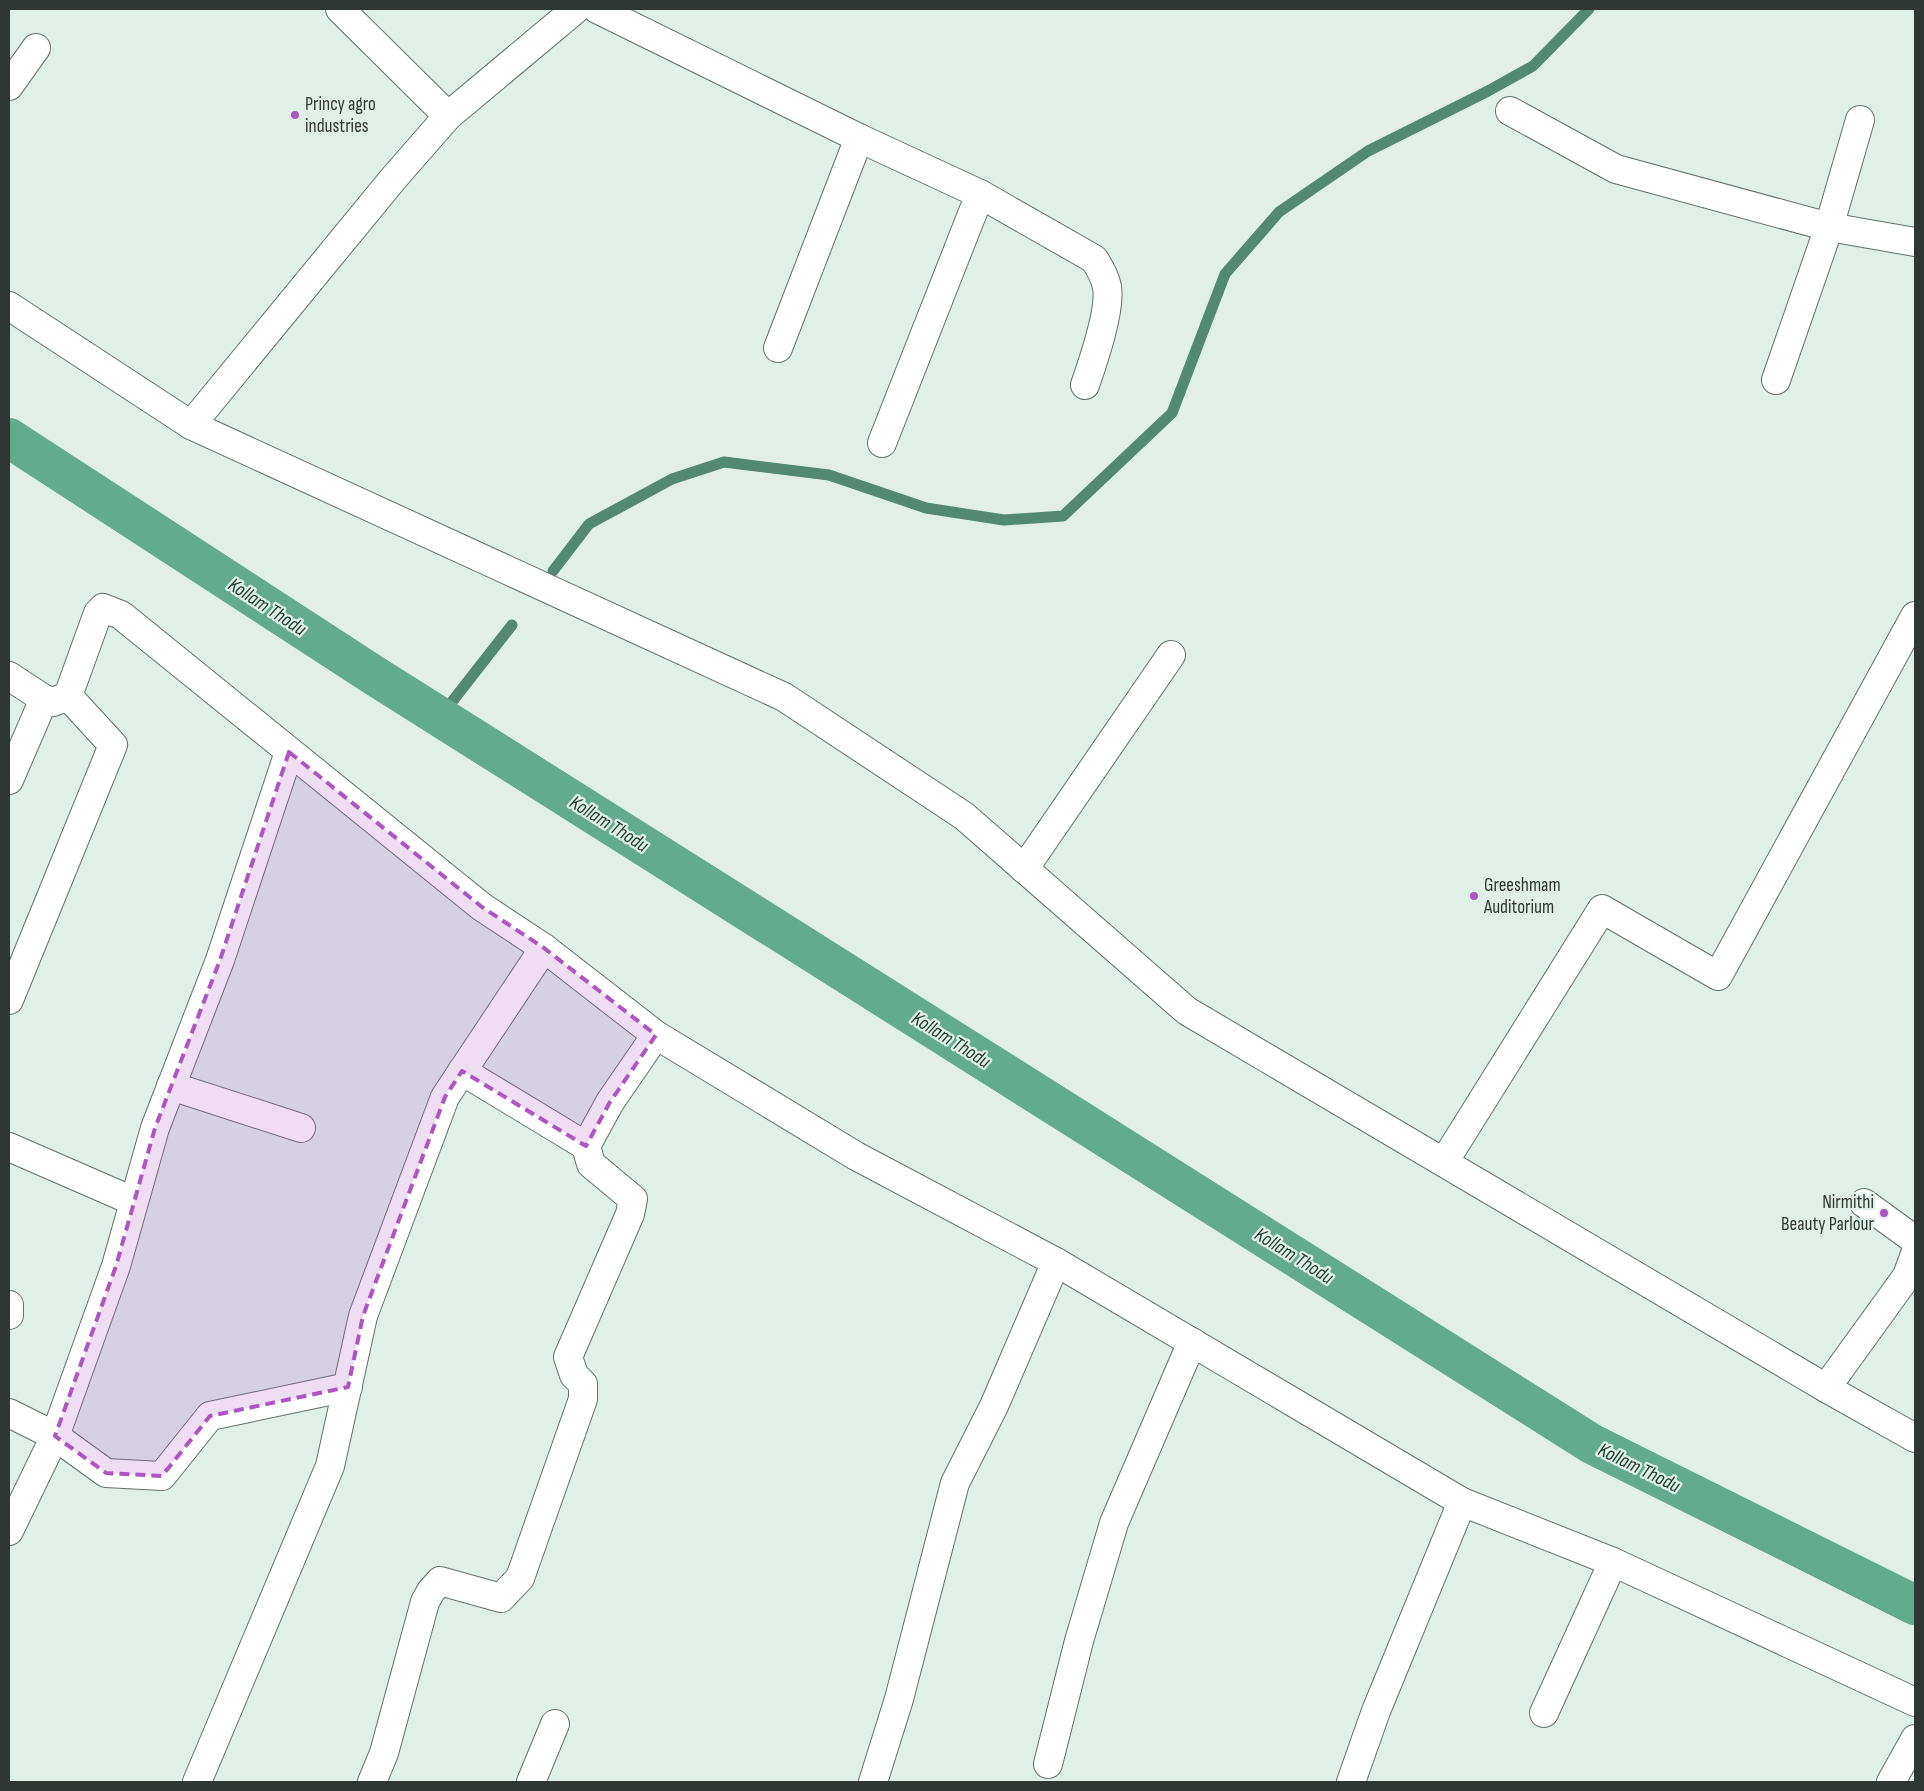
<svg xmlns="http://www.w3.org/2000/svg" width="1924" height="1791" font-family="'Sofia Sans Condensed',sans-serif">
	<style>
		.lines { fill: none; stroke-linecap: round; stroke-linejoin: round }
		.stream { stroke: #538873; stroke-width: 11 }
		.canal { stroke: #62ab8f; stroke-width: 40 }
		.minor-casing { stroke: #62706a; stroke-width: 30 }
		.minor { stroke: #fff; stroke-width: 28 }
		.marked { fill: #ad55c1; fill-opacity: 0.2; stroke: #ad55c1; stroke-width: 4; stroke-dasharray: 10 6; stroke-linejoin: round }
		.poi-dot { fill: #ad55c1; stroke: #e0f0e9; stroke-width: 2 }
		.labels { text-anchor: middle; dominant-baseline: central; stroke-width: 4.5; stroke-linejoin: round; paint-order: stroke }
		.poi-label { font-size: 19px; fill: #303633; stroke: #e0f0e9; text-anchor: start }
		.water-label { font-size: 20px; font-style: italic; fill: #1a3c2f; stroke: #e0f0e9 }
	</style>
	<rect width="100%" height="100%" fill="#e0f0e9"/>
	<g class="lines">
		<!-- stream -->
		<g class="stream">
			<polyline points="553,571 589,524 672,479 724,462 829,475 926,508 1004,520 1063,516 1172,413 1225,274 1279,212 1368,151 1488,91 1533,66 1589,9"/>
			<polyline points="440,717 512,625"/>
		</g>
		<!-- canal -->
		<polyline class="canal" points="9,438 375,676 1592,1444 1915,1605"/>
		<!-- minor casing -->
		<g class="minor-casing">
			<g id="minor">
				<polyline points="340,9 448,116"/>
				<polyline points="576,9 448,116 393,179 191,425 784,697 964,816 1187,1011 1826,1388 1915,1438"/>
				<path d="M597 9 859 138 980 194 1094 259C1100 268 1105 277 1107 287 1111 310 1093 362 1085 385"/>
				<polyline points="9,86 36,48"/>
				<polyline points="1510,111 1616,169 1829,227 1915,242"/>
				<polyline points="9,306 191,425"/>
				<polyline points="778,348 859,138"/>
				<polyline points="1776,380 1829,227 1860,120"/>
				<polyline points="882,443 980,194"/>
				<polyline points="9,676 44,699 53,702 68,696 98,613 103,608 121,615 482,907 544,948 656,1035 856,1156 1056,1262 1462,1502 1613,1562 1915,1702"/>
				<polyline points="9,780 44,699"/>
				<polyline points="1024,869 1171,655"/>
				<polyline points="9,1000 113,745 68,696"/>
				<polyline points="462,1071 586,1146"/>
				<polyline points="171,1086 301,1128"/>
				<polyline points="9,1147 133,1201"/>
				<polyline points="1444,1162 1602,909 1718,976 1915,616"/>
				<polyline points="1864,1203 1915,1240"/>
				<polyline points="9,1305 9,1315"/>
				<polyline points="1826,1388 1907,1276 1915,1254"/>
				<polyline points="9,1413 55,1436 106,1473 162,1476 210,1416 348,1387"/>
				<polyline points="9,1531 55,1436 116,1266 155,1128 220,960 289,752"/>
				<polyline points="1544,1713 1613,1562"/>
				<polyline points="1048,1764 1079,1641 1114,1523 1192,1342"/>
				<polyline points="197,1782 330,1466 363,1316 445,1097 544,948"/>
				<polyline points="372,1782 384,1753 425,1602 431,1591 440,1581 501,1598 520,1578 583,1399 583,1384 574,1375 568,1357 630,1214 633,1199 591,1164 586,1146 610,1102 656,1035"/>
				<polyline points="531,1782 555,1724"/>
				<polyline points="873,1782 899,1699 955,1483 994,1406 1056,1262"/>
				<polyline points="1351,1782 1376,1711 1462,1502"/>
				<polyline points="1891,1782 1915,1739"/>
			</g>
		</g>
		<!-- minor -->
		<use href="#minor" class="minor"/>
	</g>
	<!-- marked area -->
	<path class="marked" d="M289 752 482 907 544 948 656 1035 610 1102 586 1146 462 1071 445 1097 363 1316 348 1387 210 1416 162 1476 106 1473 55 1436 116 1266 155 1128 220 960Z"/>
	<!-- markers -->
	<g class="poi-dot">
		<circle cx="295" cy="115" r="5"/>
		<circle cx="1474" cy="896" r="5"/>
		<circle cx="1884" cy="1213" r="5"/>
	</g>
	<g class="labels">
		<!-- poi labels -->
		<g class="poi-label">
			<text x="305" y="104">Princy agro<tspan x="305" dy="22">industries</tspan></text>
			<text x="1484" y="885">Greeshmam<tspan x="1484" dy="22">Auditorium</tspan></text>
			<text x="1874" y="1202" text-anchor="end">Nirmithi<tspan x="1874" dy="22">Beauty Parlour</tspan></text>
		</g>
		<!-- water labels -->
		<g class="water-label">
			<text transform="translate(267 607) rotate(33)">Kollam Thodu</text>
			<text transform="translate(609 824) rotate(32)">Kollam Thodu</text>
			<text transform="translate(951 1040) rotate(32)">Kollam Thodu</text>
			<text transform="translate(1294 1256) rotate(32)">Kollam Thodu</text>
			<text transform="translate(1639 1468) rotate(26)">Kollam Thodu</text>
		</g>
	</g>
	<!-- border -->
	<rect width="1924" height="1791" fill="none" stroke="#303633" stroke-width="20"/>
</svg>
